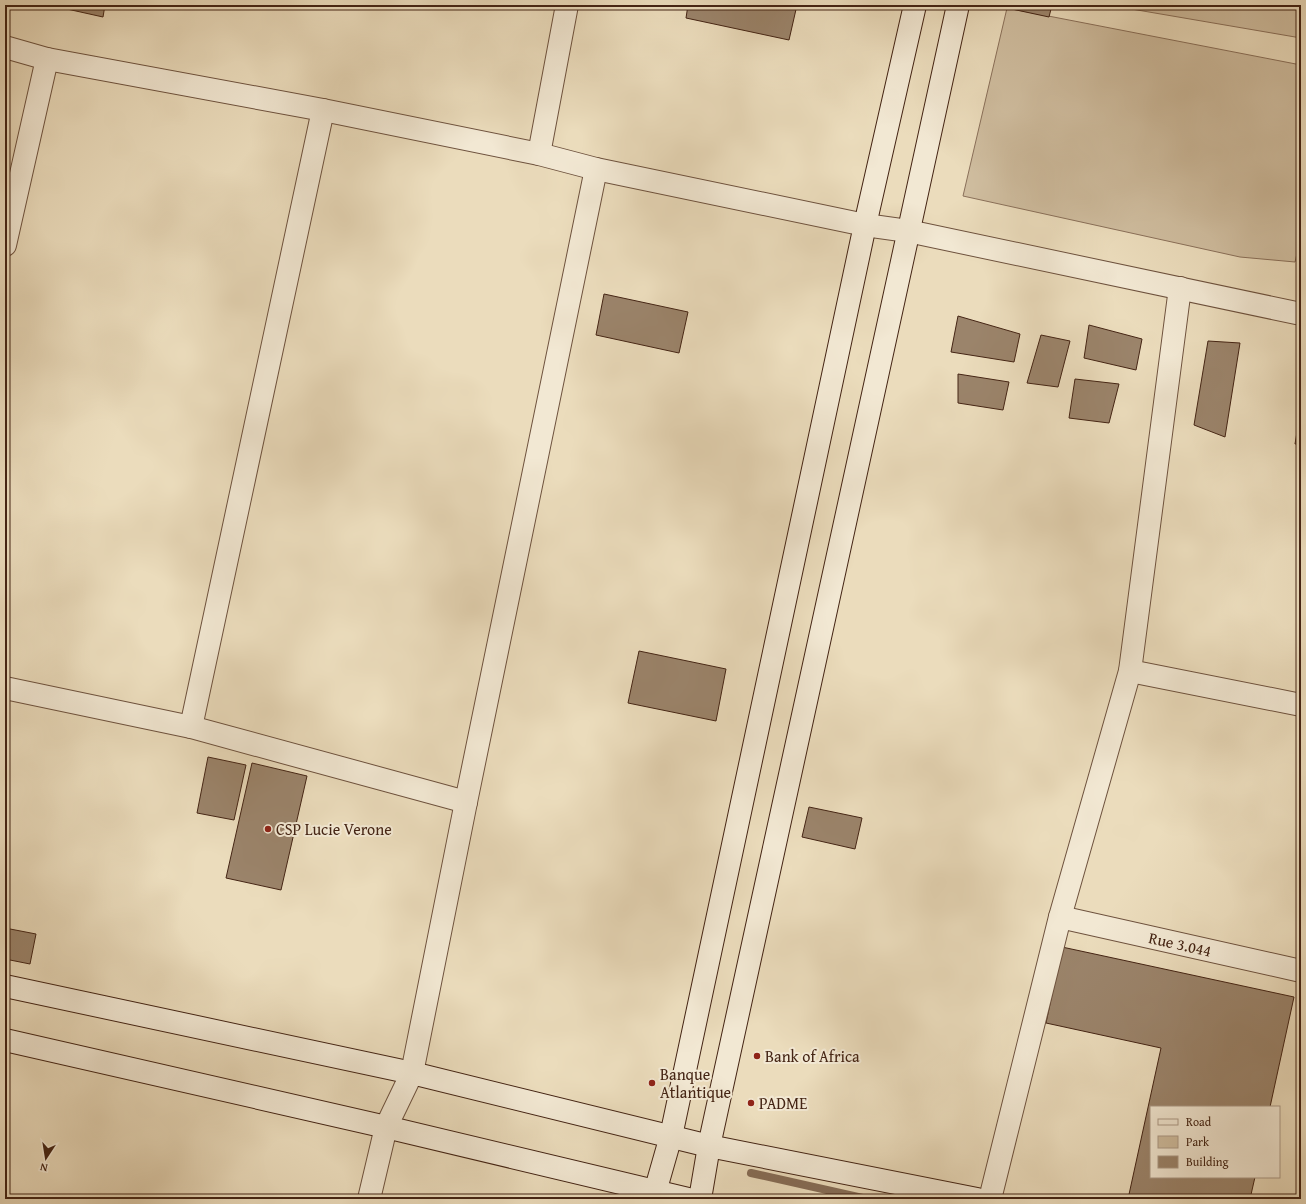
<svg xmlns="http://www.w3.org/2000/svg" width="1306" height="1204" font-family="'Gentium Book Plus',serif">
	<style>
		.green { fill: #cfbd9f; stroke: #8a705a }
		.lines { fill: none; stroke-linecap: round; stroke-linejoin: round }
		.stream { stroke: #866d57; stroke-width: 8 }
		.building { fill: #9b846b; stroke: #442414 }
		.street-casing { stroke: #6e523e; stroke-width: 24 }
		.secondary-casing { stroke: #442414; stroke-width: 24 }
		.street { stroke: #f2e8d3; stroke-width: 22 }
		.secondary { stroke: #f2e8d3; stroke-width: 22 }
		.poi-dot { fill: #8f2418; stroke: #f2e8d3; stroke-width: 1.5 }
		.labels { text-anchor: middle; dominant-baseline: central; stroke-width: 4; stroke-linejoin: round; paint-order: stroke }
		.poi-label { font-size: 16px; fill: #442414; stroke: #f2e8d3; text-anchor: start }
		.street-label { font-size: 16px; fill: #442414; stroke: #f2e8d3 }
	</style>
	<rect width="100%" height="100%" fill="#ebdcbc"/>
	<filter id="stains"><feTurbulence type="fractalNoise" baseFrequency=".005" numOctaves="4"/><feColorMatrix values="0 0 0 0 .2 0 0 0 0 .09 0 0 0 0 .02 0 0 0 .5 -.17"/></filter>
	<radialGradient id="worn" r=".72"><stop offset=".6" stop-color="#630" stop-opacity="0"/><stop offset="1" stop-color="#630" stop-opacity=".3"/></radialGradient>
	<!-- green -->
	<g class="green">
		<polygon points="1108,5 1301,5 1301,38"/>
		<polygon points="1007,8 1301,65 1301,236 1295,262 1240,257 963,196"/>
	</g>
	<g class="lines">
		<!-- stream -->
		<polyline class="stream" points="751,1173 867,1199"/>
	</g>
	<!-- building -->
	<g class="building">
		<polygon points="68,5 105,5 103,17 67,9"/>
		<polygon points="688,5 797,5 789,40 686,18"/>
		<polygon points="993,5 1052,5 1049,17"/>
		<polygon points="604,294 688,312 679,353 596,335"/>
		<polygon points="958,316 1020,334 1014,362 951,352"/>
		<polygon points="1089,325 1142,339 1136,370 1084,358"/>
		<polygon points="1041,335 1070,341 1058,387 1027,383"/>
		<polygon points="1208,341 1240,343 1225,437 1194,425"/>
		<polygon points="958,374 1009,382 1003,410 958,403"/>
		<polygon points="1075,379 1119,384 1109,423 1069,418"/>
		<polygon points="1301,408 1301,444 1295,444"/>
		<polygon points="639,651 726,669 716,721 628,703"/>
		<polygon points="208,757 246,765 234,820 197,813"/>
		<polygon points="252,763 307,776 281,890 226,878"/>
		<polygon points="809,807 862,818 855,849 802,837"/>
		<polygon points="5,928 36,934 30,964 5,959"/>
		<polygon points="1062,947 1294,997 1270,1107 1151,1107 1151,1177 1255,1177 1250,1199 1128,1199 1161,1048 1046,1023"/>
	</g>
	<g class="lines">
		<!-- street casing -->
		<g class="street-casing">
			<g id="street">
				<polyline points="5,47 47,59 323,110 539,154 596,169 865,225 908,231 1301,314"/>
				<polyline points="539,154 567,5"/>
				<polyline points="5,245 47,59"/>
				<polyline points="1130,671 1301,705"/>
				<polyline points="5,688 191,727 466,802"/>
				<polyline points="191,727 323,110"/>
				<path id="s1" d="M1060 917 1301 971"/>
				<polyline points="369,1199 386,1127 412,1073 466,802 596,169"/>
				<polyline points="990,1199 1060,917 1130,671 1180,288"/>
			</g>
		</g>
		<!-- secondary casing -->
		<g class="secondary-casing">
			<g id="secondary">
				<polyline points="5,986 412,1073 709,1146 977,1199"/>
				<polyline points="5,1040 386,1127 688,1199"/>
				<polyline points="653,1199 671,1136 865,225 915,5"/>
				<polyline points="700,1199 709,1146 958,5"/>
			</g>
		</g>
		<!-- street -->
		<use href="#street" class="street"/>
		<!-- secondary -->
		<use href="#secondary" class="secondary"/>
	</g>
	<!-- markers -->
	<g class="poi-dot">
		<circle cx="268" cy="829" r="4"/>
		<circle cx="757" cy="1056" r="4"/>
		<circle cx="652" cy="1083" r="4"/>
		<circle cx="751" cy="1103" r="4"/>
	</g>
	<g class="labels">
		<!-- poi labels -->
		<g class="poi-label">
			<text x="276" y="829">CSP Lucie Verone</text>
			<text x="765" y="1056">Bank of Africa</text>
			<text x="660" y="1074">Banque<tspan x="660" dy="18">Atlantique</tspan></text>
			<text x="759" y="1103">PADME</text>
		</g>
		<!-- street labels -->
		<g class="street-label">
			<text stroke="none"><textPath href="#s1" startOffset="123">Rue 3.044</textPath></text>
		</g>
	</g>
	<!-- margin -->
	<rect width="1306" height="1204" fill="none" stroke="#ebdcbc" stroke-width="20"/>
	<rect x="6" y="6" width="1294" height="1192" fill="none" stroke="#442414" stroke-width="2"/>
	<rect x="10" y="10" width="1286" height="1184" fill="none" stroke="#442414"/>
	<!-- legend -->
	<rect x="1150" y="1106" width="130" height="72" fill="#f2e8d3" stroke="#ac9a87"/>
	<rect x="1158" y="1119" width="20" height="6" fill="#f2e8d3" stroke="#ac9a87"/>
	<text x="1186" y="1126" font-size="12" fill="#442414">Road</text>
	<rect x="1158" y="1136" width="20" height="12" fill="#cfbd9f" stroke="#ac9a87"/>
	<text x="1186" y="1146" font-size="12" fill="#442414">Park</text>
	<rect x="1158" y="1156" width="20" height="12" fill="#9b846b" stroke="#ac9a87"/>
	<text x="1186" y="1166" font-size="12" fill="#442414">Building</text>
	<!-- north arrow -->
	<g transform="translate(46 1158) rotate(192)" stroke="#f2e8d3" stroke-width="3" paint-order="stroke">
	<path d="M0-3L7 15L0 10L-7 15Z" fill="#442414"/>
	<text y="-6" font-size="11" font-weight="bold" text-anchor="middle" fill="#442414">N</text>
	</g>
	<rect width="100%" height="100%" filter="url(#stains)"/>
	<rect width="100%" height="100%" fill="url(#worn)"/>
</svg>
